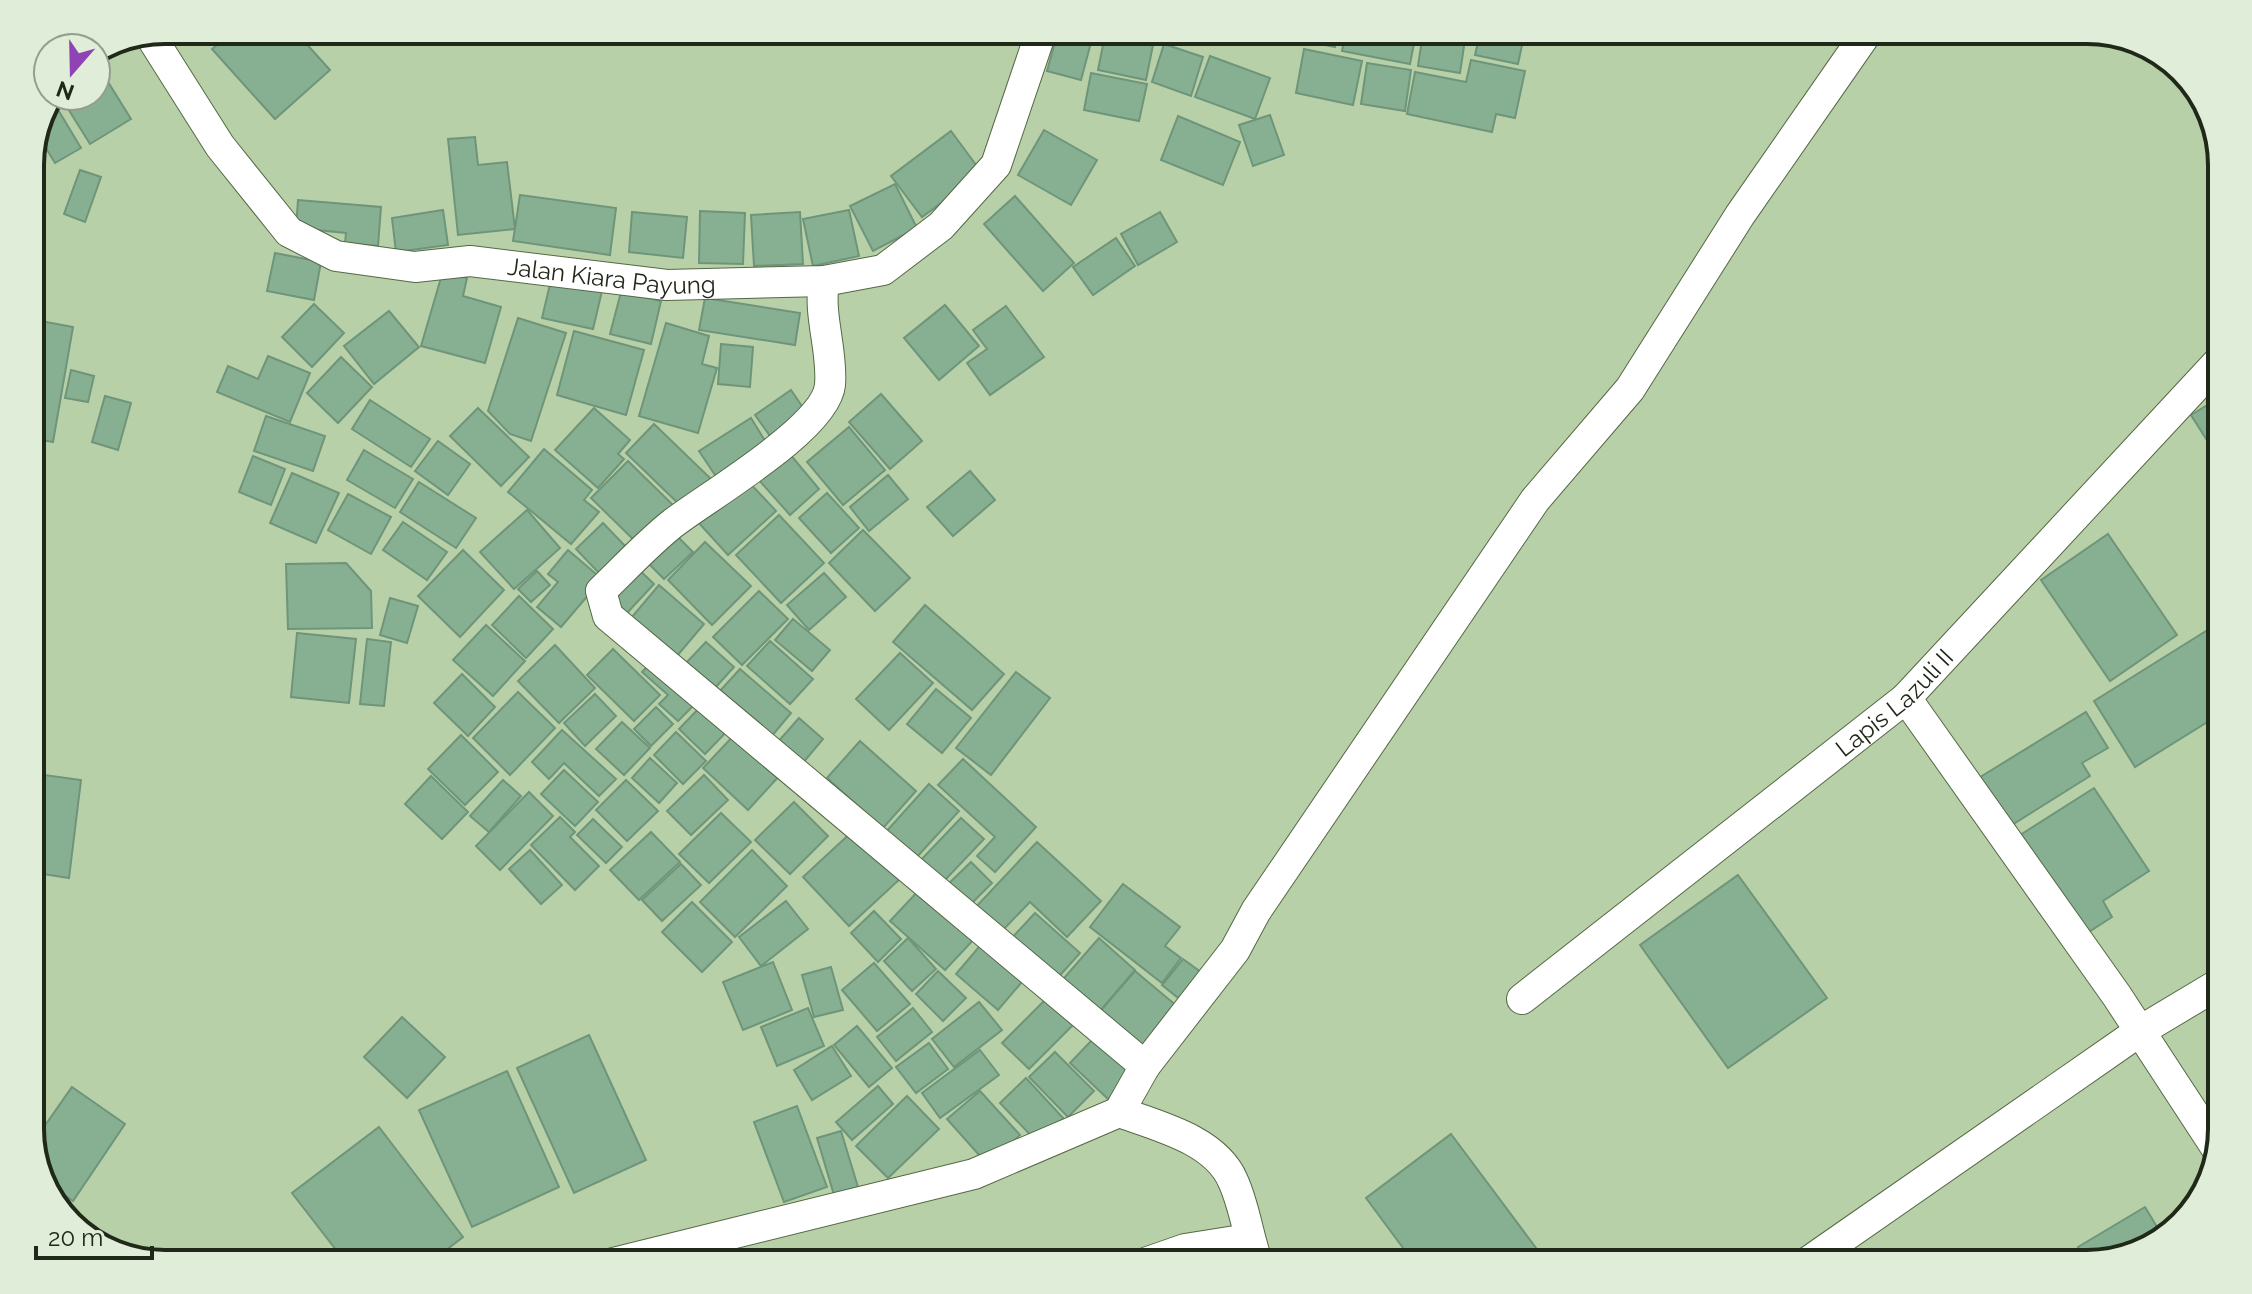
<svg xmlns="http://www.w3.org/2000/svg" width="2252" height="1294" font-family="Raleway,sans-serif">
	<style>
		.building { fill: #87b092; stroke: #6e9579; stroke-width: 2 }
		.lines { fill: none; stroke-linecap: round; stroke-linejoin: round }
		.minor-casing { stroke: #546945; stroke-width: 32 }
		.minor { stroke: #fff; stroke-width: 30 }
		.labels { text-anchor: middle; dominant-baseline: central; stroke-width: 6; stroke-linejoin: round; paint-order: stroke }
		.street-label { font-size: 24px; fill: #202919; stroke: #e0edd8 }
		.rim { fill: none; stroke: #202919; stroke-width: 4 }
	</style>
	<rect width="100%" height="100%" fill="#b8d0a8"/>
	<!-- building -->
	<g class="building">
		<polygon points="1416,33 1410,64 1342,51 1345,34"/>
		<polygon points="1423,33 1466,33 1460,73 1418,66"/>
		<polygon points="1480,33 1524,36 1518,64 1475,55"/>
		<polygon points="1272,34 1338,34 1335,47"/>
		<polygon points="1057,35 1093,35 1081,80 1047,71"/>
		<polygon points="1105,35 1155,35 1146,80 1098,70"/>
		<polygon points="302,39 330,70 275,119 212,49 223,40"/>
		<polygon points="1164,44 1203,57 1191,96 1152,82"/>
		<polygon points="1304,49 1362,61 1353,105 1296,93"/>
		<polygon points="1210,56 1270,78 1255,119 1195,97"/>
		<polygon points="1471,60 1525,71 1515,118 1496,114 1492,132 1407,114 1415,72 1466,82"/>
		<polygon points="1367,63 1411,70 1405,111 1361,104"/>
		<polygon points="100,69 131,119 90,144 60,96 96,96 96,71"/>
		<polygon points="1091,73 1147,84 1139,121 1084,110"/>
		<polygon points="54,103 81,148 55,163 39,137"/>
		<polygon points="1270,115 1284,155 1253,166 1239,125"/>
		<polygon points="1178,116 1240,142 1223,185 1161,160"/>
		<polygon points="1044,130 1097,160 1071,205 1018,175"/>
		<polygon points="951,131 982,173 922,217 891,176"/>
		<polygon points="475,137 478,165 507,162 515,229 458,235 448,139"/>
		<polygon points="80,170 101,177 85,222 64,214"/>
		<polygon points="895,184 917,228 873,251 850,206"/>
		<polygon points="520,195 616,208 610,255 513,241"/>
		<polygon points="1015,196 1074,263 1043,291 984,224"/>
		<polygon points="298,200 381,207 378,246 345,243 346,233 296,228"/>
		<polygon points="443,210 448,245 396,252 392,218"/>
		<polygon points="849,210 859,256 813,266 803,219"/>
		<polygon points="700,211 745,213 743,264 699,263"/>
		<polygon points="632,212 687,217 683,258 629,252"/>
		<polygon points="800,212 803,264 754,266 751,215"/>
		<polygon points="1160,212 1177,242 1138,265 1121,234"/>
		<polygon points="1116,238 1135,266 1093,295 1073,267"/>
		<polygon points="275,253 321,262 314,300 267,291"/>
		<polygon points="443,271 467,278 463,296 501,307 485,363 421,346"/>
		<polygon points="551,280 602,291 593,329 542,318"/>
		<polygon points="621,292 661,301 651,344 610,334"/>
		<polygon points="705,298 800,313 795,345 699,330"/>
		<polygon points="314,304 344,333 312,367 282,337"/>
		<polygon points="945,305 979,346 939,380 904,338"/>
		<polygon points="1006,306 1044,357 990,395 967,363 987,349 973,330"/>
		<polygon points="389,311 419,347 374,384 344,346"/>
		<polygon points="518,318 566,333 531,441 510,434 488,411"/>
		<polygon points="30,319 73,327 53,442 30,438"/>
		<polygon points="666,323 709,336 702,364 717,368 698,433 639,416"/>
		<polygon points="574,331 644,350 626,415 557,395"/>
		<polygon points="721,344 753,347 750,387 718,384"/>
		<polygon points="268,356 310,373 290,422 217,392 228,366 258,379"/>
		<polygon points="341,357 372,387 338,423 307,393"/>
		<polygon points="71,370 94,376 88,402 65,398"/>
		<polygon points="791,390 810,418 775,443 755,415"/>
		<polygon points="881,394 922,441 890,469 849,422"/>
		<polygon points="105,396 131,403 118,450 92,442"/>
		<polygon points="2222,396 2222,464 2191,415"/>
		<polygon points="370,400 430,439 411,467 352,429"/>
		<polygon points="478,408 529,457 501,486 450,436"/>
		<polygon points="594,408 630,440 618,454 624,459 598,488 555,450"/>
		<polygon points="266,416 325,436 313,471 254,451"/>
		<polygon points="751,418 770,449 719,481 699,451"/>
		<polygon points="654,424 711,479 683,508 626,453"/>
		<polygon points="849,427 885,470 843,505 807,462"/>
		<polygon points="438,441 470,464 448,495 415,471"/>
		<polygon points="544,449 592,490 584,500 599,512 571,544 508,492"/>
		<polygon points="364,450 413,479 395,508 347,480"/>
		<polygon points="789,453 819,489 790,515 758,479"/>
		<polygon points="253,456 285,469 271,505 239,492"/>
		<polygon points="628,461 676,508 639,545 591,498"/>
		<polygon points="970,471 995,500 953,536 927,507"/>
		<polygon points="292,473 339,493 316,543 270,523"/>
		<polygon points="888,475 908,499 869,531 850,507"/>
		<polygon points="746,479 776,511 728,555 698,522"/>
		<polygon points="419,482 476,518 456,548 400,512"/>
		<polygon points="827,493 859,528 831,553 799,518"/>
		<polygon points="348,494 391,517 371,554 328,530"/>
		<polygon points="527,510 560,548 514,589 480,552"/>
		<polygon points="779,515 824,563 781,603 736,555"/>
		<polygon points="403,522 447,552 427,580 383,550"/>
		<polygon points="603,523 628,549 601,575 576,549"/>
		<polygon points="863,530 910,578 875,611 829,563"/>
		<polygon points="2108,534 2177,635 2110,681 2041,580"/>
		<polygon points="677,536 693,552 664,579 648,563"/>
		<polygon points="705,542 751,586 712,625 668,580"/>
		<polygon points="463,550 504,590 460,637 418,596"/>
		<polygon points="568,550 602,579 561,627 537,607 558,582 548,574"/>
		<polygon points="346,563 371,591 372,628 288,629 286,564"/>
		<polygon points="632,563 654,584 627,613 605,592"/>
		<polygon points="537,571 550,585 531,602 518,589"/>
		<polygon points="824,573 846,597 809,630 787,605"/>
		<polygon points="659,585 704,624 677,656 632,617"/>
		<polygon points="759,591 788,619 742,665 713,637"/>
		<polygon points="519,596 553,629 526,658 492,625"/>
		<polygon points="390,598 418,606 407,643 380,635"/>
		<polygon points="925,605 1004,674 972,710 893,642"/>
		<polygon points="793,619 830,650 812,671 775,640"/>
		<polygon points="2222,621 2222,713 2135,767 2094,701"/>
		<polygon points="486,625 525,661 493,696 453,660"/>
		<polygon points="297,633 356,639 349,703 291,697"/>
		<polygon points="367,639 391,642 384,706 360,704"/>
		<polygon points="770,641 813,679 790,704 747,666"/>
		<polygon points="706,642 734,667 714,689 686,663"/>
		<polygon points="555,645 595,688 559,723 518,681"/>
		<polygon points="613,649 660,695 634,721 587,675"/>
		<polygon points="900,653 933,683 889,730 856,699"/>
		<polygon points="656,658 700,699 678,721 659,704 668,695 642,672"/>
		<polygon points="740,669 791,713 771,737 719,692"/>
		<polygon points="1016,672 1050,698 991,775 956,748"/>
		<polygon points="462,674 495,707 468,736 434,703"/>
		<polygon points="936,689 971,718 942,753 907,724"/>
		<polygon points="518,692 555,728 510,775 473,738"/>
		<polygon points="595,694 616,716 585,746 564,723"/>
		<polygon points="704,703 731,727 705,754 679,729"/>
		<polygon points="656,707 673,724 651,746 634,729"/>
		<polygon points="2086,712 2108,748 2082,763 2090,776 2007,828 1977,779"/>
		<polygon points="799,718 823,739 802,764 777,743"/>
		<polygon points="622,722 650,748 624,775 596,749"/>
		<polygon points="562,730 616,779 599,796 564,763 549,779 532,762"/>
		<polygon points="738,731 782,773 748,810 703,768"/>
		<polygon points="676,732 706,761 683,784 654,755"/>
		<polygon points="461,735 498,772 465,805 428,769"/>
		<polygon points="860,741 916,791 883,828 827,778"/>
		<polygon points="650,758 677,783 659,803 632,778"/>
		<polygon points="963,759 1036,827 995,872 977,856 995,837 938,785"/>
		<polygon points="564,770 598,802 575,826 541,794"/>
		<polygon points="30,773 81,780 69,878 30,872"/>
		<polygon points="704,775 728,800 691,835 667,811"/>
		<polygon points="431,776 468,812 442,839 405,804"/>
		<polygon points="503,780 521,796 489,832 470,816"/>
		<polygon points="626,780 658,811 627,841 596,810"/>
		<polygon points="929,784 959,811 915,859 885,833"/>
		<polygon points="2094,788 2149,871 2103,901 2112,917 2081,937 2017,837"/>
		<polygon points="529,792 553,816 500,870 476,846"/>
		<polygon points="794,802 828,836 790,874 755,840"/>
		<polygon points="721,813 751,842 709,883 679,854"/>
		<polygon points="560,817 575,832 570,837 599,866 575,890 531,845"/>
		<polygon points="961,818 984,839 943,882 920,861"/>
		<polygon points="593,819 622,847 606,863 577,835"/>
		<polygon points="855,829 901,878 849,926 803,877"/>
		<polygon points="651,832 680,862 639,900 610,870"/>
		<polygon points="1037,842 1101,901 1067,937 1030,902 1000,933 974,909"/>
		<polygon points="530,850 562,885 541,904 509,869"/>
		<polygon points="752,850 787,886 735,937 700,902"/>
		<polygon points="971,862 992,883 967,908 945,887"/>
		<polygon points="681,864 701,885 662,921 642,900"/>
		<polygon points="1738,875 1827,998 1728,1068 1640,945"/>
		<polygon points="1123,884 1180,927 1165,946 1181,958 1162,983 1090,927"/>
		<polygon points="922,887 976,937 945,970 890,921"/>
		<polygon points="786,901 808,929 761,966 739,937"/>
		<polygon points="692,902 732,942 702,972 662,932"/>
		<polygon points="874,911 901,939 878,962 851,933"/>
		<polygon points="1035,913 1080,953 1054,982 1009,941"/>
		<polygon points="908,938 936,969 912,991 884,961"/>
		<polygon points="1099,938 1135,970 1095,1017 1058,985"/>
		<polygon points="985,940 1027,976 998,1010 956,974"/>
		<polygon points="1183,959 1209,978 1187,1005 1162,985"/>
		<polygon points="773,962 792,1010 743,1030 723,982"/>
		<polygon points="874,963 910,1004 877,1031 842,990"/>
		<polygon points="831,967 843,1010 814,1017 802,975"/>
		<polygon points="938,971 966,998 943,1021 916,994"/>
		<polygon points="1135,971 1184,1012 1146,1056 1097,1015"/>
		<polygon points="1047,998 1074,1024 1029,1069 1002,1043"/>
		<polygon points="979,1002 1002,1030 954,1067 932,1039"/>
		<polygon points="808,1008 824,1046 777,1066 761,1027"/>
		<polygon points="913,1008 932,1032 896,1061 877,1037"/>
		<polygon points="402,1017 445,1057 407,1098 364,1057"/>
		<polygon points="857,1026 892,1068 869,1087 834,1045"/>
		<polygon points="589,1035 646,1160 574,1193 517,1068"/>
		<polygon points="1094,1038 1133,1075 1108,1099 1070,1063"/>
		<polygon points="929,1043 948,1069 916,1093 896,1067"/>
		<polygon points="832,1046 851,1076 812,1100 794,1070"/>
		<polygon points="980,1050 999,1075 940,1118 922,1093"/>
		<polygon points="1055,1052 1094,1091 1068,1117 1029,1077"/>
		<polygon points="507,1071 559,1187 472,1227 419,1110"/>
		<polygon points="1026,1078 1064,1119 1038,1143 1000,1103"/>
		<polygon points="878,1086 893,1104 852,1140 836,1122"/>
		<polygon points="72,1087 125,1124 73,1201 45,1182 32,1144"/>
		<polygon points="980,1091 1020,1135 988,1165 947,1119"/>
		<polygon points="907,1096 939,1129 888,1178 856,1146"/>
		<polygon points="797,1106 827,1187 784,1202 754,1122"/>
		<polygon points="379,1127 463,1237 428,1264 347,1264 292,1193"/>
		<polygon points="841,1131 858,1187 834,1195 817,1138"/>
		<polygon points="1451,1134 1548,1264 1415,1264 1366,1198"/>
		<polygon points="2145,1207 2163,1237 2155,1246 2089,1264 2078,1247"/>
	</g>
	<g class="lines">
		<!-- minor casing -->
		<g class="minor-casing">
			<g id="minor">
				<path id="s1" d="M153 40 220 146 289 232 336 256 415 267 470 261 667 285 824 281 883 270 941 226 996 165 1040 35"/>
				<path d="M824 281C818 316 833 350 830 385 826 428 708 496 672 524 647 544 624 569 601 591L608 616 1145 1066"/>
				<polyline points="1906,698 2117,996 2217,1149"/>
				<path id="s2" d="M1522 999 1906 698 2222 358"/>
				<path d="M1119 1112C1158 1126 1216 1140 1233 1181 1245 1207 1248 1237 1258 1264"/>
				<polyline points="609,1264 974,1174 1119,1112 1145,1066 1235,950 1256,911 1535,500 1630,389 1740,215 1868,31"/>
				<polyline points="1142,1264 1185,1249 1248,1239"/>
				<polyline points="1805,1264 2140,1031 2222,982"/>
			</g>
		</g>
		<!-- minor -->
		<use href="#minor" class="minor"/>
	</g>
	<g class="labels">
		<!-- street labels -->
		<g class="street-label">
			<text stroke="none"><textPath href="#s1" startOffset="566">Jalan Kiara Payung</textPath></text>
			<text stroke="none"><textPath href="#s2" startOffset="476">Lapis Lazuli II</textPath></text>
		</g>
	</g>
	<!-- crop -->
	<path d="M0 0H2252V1294H0ZM165 44H2087A121 121 0 0 1 2208 165V1129A121 121 0 0 1 2087 1250H165A121 121 0 0 1 44 1129V165A121 121 0 0 1 165 44Z" fill="#e0edd8" fill-rule="evenodd"/>
	<path class="rim" d="M165 44H2087A121 121 0 0 1 2208 165V1129A121 121 0 0 1 2087 1250H165A121 121 0 0 1 44 1129V165A121 121 0 0 1 165 44Z"/>
	<!-- north arrow -->
	<g transform="translate(72 72) rotate(200)"><circle r="38" fill="#e0edd8" stroke="#939f8c" stroke-width="2"/>
	<path d="M0-6L14 30L0 20L-14 30Z" fill="#8f43b4"/>
	<text y="-12" font-size="22" font-weight="bold" text-anchor="middle" fill="#202919">N</text>
	</g>
	<!-- scale -->
	<path d="M36 1246v12h116v-12" fill="none" stroke="#202919" stroke-width="4"/>
	<text x="48" y="1246" font-size="24" fill="#202919" stroke="#e0edd8" stroke-width="6" paint-order="stroke">20 m</text>
</svg>
